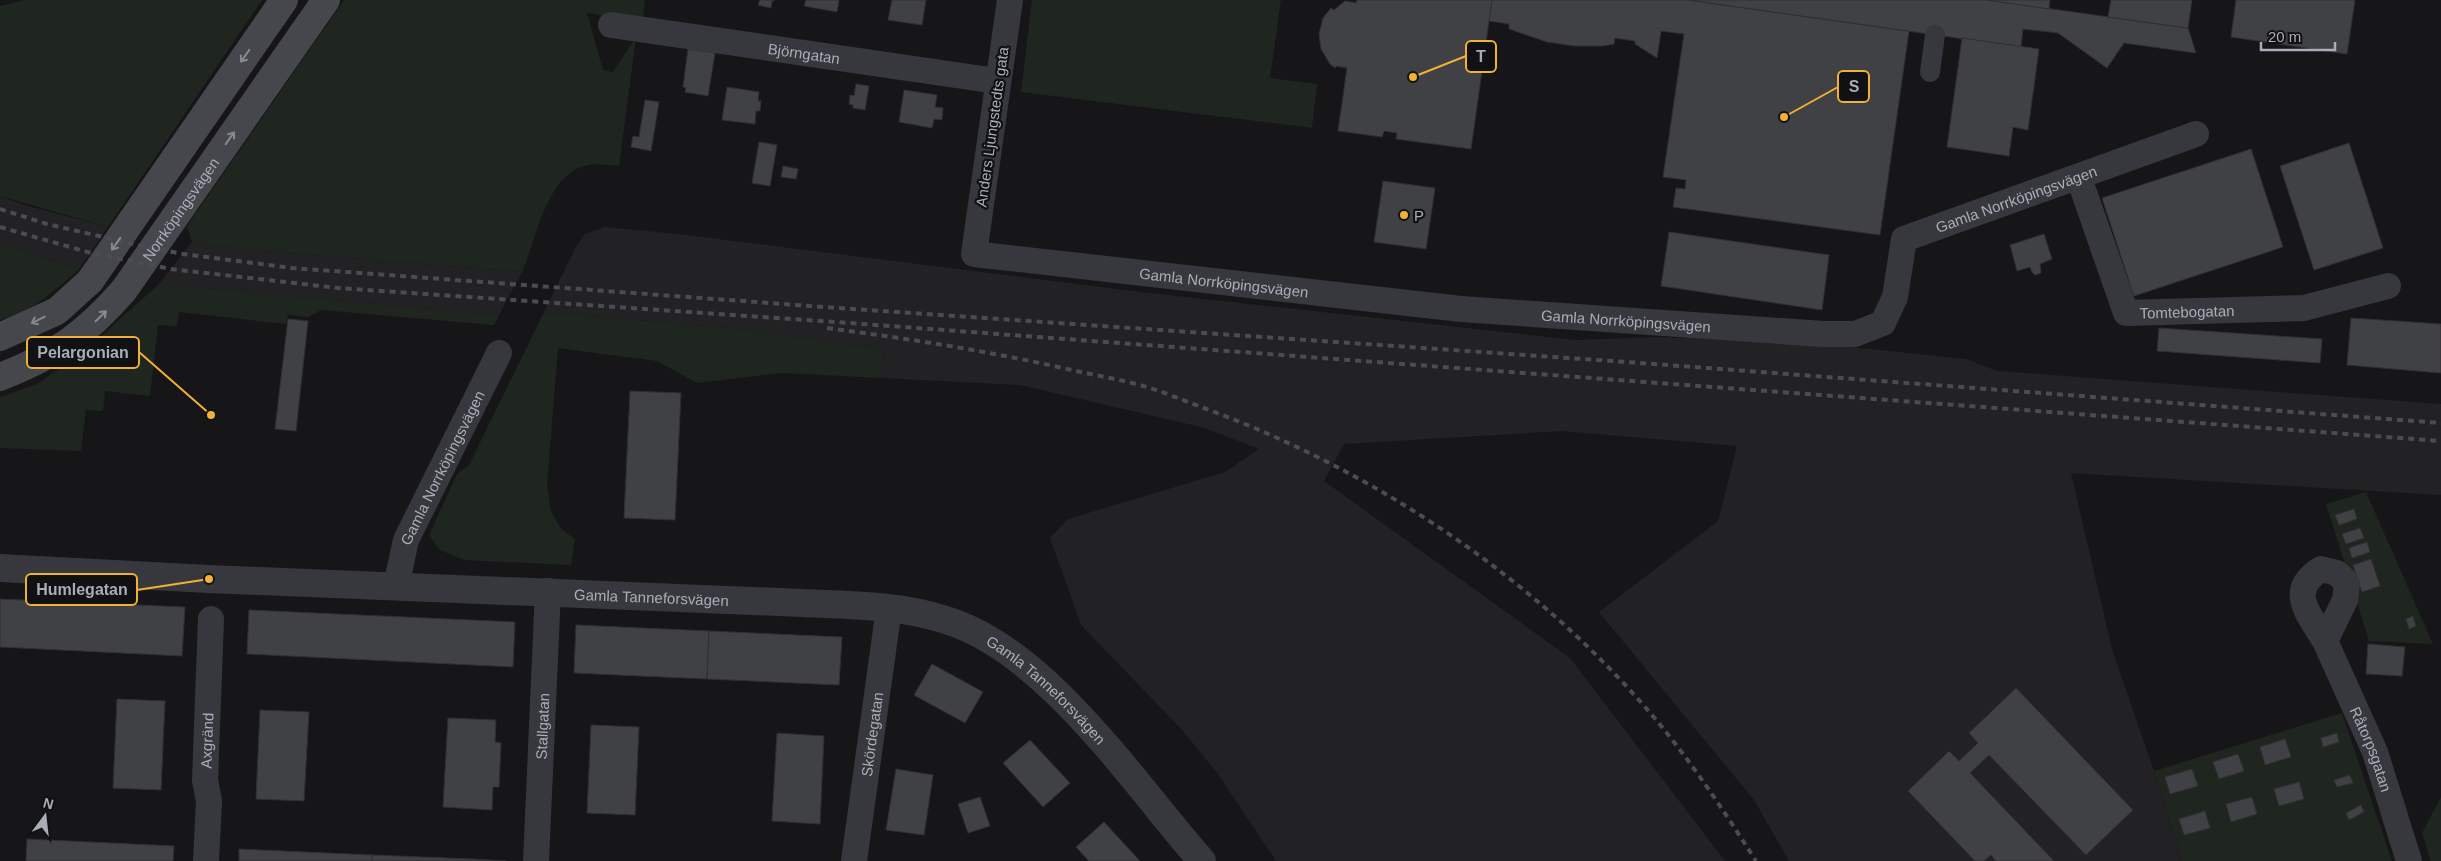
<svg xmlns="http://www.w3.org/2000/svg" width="2441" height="861" font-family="Arial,sans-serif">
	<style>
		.built { fill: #222225 }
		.green { fill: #1e261f }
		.building { fill: #404145; stroke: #303034 }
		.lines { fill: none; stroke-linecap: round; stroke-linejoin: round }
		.pedestrian { stroke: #37383d; stroke-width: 20 }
		.minor { stroke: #37383d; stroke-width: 26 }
		.tertiary { stroke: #37383d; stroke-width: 28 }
		.secondary { stroke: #45474d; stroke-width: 28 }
		.rail { stroke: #4a4c52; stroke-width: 4; stroke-dasharray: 6 5; stroke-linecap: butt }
		.oneway { stroke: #858993 }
		.poi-dot { fill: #f2b134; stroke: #111113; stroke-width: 2 }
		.labels { text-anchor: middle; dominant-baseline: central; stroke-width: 4.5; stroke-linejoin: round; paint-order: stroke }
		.street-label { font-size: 15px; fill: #a8adb8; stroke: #111113 }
		.poi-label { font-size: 15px; fill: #a8adb8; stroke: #111113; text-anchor: start }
		.leader { fill: none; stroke: #f2b134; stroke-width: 2 }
		.callout-dot { fill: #f2b134; stroke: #111113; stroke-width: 2 }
		.callout { fill: #111113; stroke: #f2b134; stroke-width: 2 }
		.callout-label { font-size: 16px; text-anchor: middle; font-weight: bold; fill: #a8adb8 }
	</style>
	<rect width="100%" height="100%" fill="#161618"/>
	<!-- built -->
	<g class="built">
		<polygon points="0,196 21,204 108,227 79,269 0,244"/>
		<polygon points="604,227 678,234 1149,293 1575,340 1655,337 1802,342 1966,359 1997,371 2441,404 2441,495 2071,473 2112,649 2154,771 2182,861 1789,861 1754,800 1599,612 1718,521 1737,446 1562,431 1344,444 1324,481 1570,658 1725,861 1276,861 1218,774 1183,731 1081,625 1050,538 1068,519 1225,472 1259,449 1205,428 1020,385 881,378 883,349 730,328 544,312 576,247 584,235"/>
		<polygon points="192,242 240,249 522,272 499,315 159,284"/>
	</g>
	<!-- green -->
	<g class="green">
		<polygon points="25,0 262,0 108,227 0,196 0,6"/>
		<path d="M344 0H645L643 16 638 22 587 13 603 70 613 72 636 37 619 166C609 166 597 163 588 165 547 172 536 240 522 272L240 249 192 242 187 226Z"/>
		<polygon points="1032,0 1281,0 1270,78 1317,84 1312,128 1021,92"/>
		<path d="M0 244 79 269C56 290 31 312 0 320Z"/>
		<polygon points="159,284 499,315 494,325 321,310 308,317 288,315 286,324 179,312 177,326 158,325 150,396 105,391 103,411 86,410 81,451 0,448 0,397 37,384 81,354"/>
		<polygon points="544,312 730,328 883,349 881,378 782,373 697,383 657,361 558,348 547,486 551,511 561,529 575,539 571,565 464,560 440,550 429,535 457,474 469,465"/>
		<polygon points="2366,492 2433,644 2369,641 2326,504"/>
		<polygon points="2342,713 2392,861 2182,861 2154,771"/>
		<polygon points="2441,797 2441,861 2431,861 2422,833"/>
	</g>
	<!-- building -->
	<g class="building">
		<polygon points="760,0 775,0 772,1 771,8 758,5"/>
		<polygon points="806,0 839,0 837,12 804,6"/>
		<polygon points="892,0 926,0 922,25 888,20"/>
		<polygon points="1357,0 1492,0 1471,149 1396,139 1397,133 1384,131 1382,137 1338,131 1347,68 1336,66 1335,68 1330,64 1321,49 1319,34 1323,18 1331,8 1334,10 1345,1 1356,3"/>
		<polygon points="1492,0 1688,0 1909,31 1880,235 1673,207 1676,188 1685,189 1686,180 1663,177 1684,34 1661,31 1657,58 1635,44 1635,41 1615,38 1614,44 1602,46 1575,46 1547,42 1509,29 1509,24 1489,21"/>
		<polygon points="1688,0 1987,0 2188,28 2196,53 2124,43 2107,68 2058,33 2023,29 2021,47"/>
		<polygon points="1987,0 2050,0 2049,9"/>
		<polygon points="2111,0 2192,0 2188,28 2108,17"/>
		<polygon points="2236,0 2355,0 2347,54 2231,37"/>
		<polygon points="1962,38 2039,49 2028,130 2013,127 2009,156 1947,147"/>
		<polygon points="688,49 715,53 708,96 685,92 686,88 683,87"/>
		<polygon points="856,84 869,86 865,110 853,108 853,105 849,104 850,95 854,96"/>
		<polygon points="727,87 759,92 758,101 761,101 760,111 756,111 755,124 722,120"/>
		<polygon points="904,90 937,95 935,107 943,108 942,120 934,119 932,128 899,122"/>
		<polygon points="645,100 659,102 651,151 631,147 633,136 639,137"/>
		<polygon points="759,142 777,145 770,186 752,183"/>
		<polygon points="2349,143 2383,248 2314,270 2280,166"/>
		<polygon points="2251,149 2283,247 2134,296 2102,198"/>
		<polygon points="783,166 798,169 796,179 781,177"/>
		<polygon points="1383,181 1435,188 1426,249 1374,242"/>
		<polygon points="1669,232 1829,255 1822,310 1661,286"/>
		<polygon points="2044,234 2052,259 2040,264 2041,273 2035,275 2032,272 2030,267 2017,271 2010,245"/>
		<polygon points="2351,318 2441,324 2441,373 2347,365"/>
		<polygon points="288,319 308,321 296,431 275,429"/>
		<polygon points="2159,328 2322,339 2320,363 2157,351"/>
		<polygon points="630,391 681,393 675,520 624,518"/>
		<polygon points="2354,509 2357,519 2339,525 2335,515"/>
		<polygon points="2360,528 2364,538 2346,544 2342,534"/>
		<polygon points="2367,542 2370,552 2352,558 2349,548"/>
		<polygon points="2371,559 2380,586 2362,592 2353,565"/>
		<polygon points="0,599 185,607 182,656 0,647"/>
		<polygon points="249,610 515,622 513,667 247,654"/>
		<polygon points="2413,616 2416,626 2409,629 2406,619"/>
		<polygon points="576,625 709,631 707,679 574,673"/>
		<polygon points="709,631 842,637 839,685 707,679"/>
		<polygon points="2368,644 2405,647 2402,676 2366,674"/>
		<polygon points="932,664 983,692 965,723 914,695"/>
		<polygon points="2016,688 2133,810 2086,855 1989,755 1970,773 2054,861 1996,861 1991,855 1984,861 1975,861 1908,791 1949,751 1959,761 1978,743 1969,733"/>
		<polygon points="117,699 165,701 161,790 113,788"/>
		<polygon points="260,710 309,712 304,801 256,799"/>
		<polygon points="448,718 496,720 495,742 501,743 499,787 493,787 492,810 443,807"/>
		<polygon points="591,725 639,727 635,815 587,813"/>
		<polygon points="777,733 824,736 820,824 772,821"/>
		<polygon points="2337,733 2339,742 2323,747 2321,738"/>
		<polygon points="2285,739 2291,757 2265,765 2260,747"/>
		<polygon points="1030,740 1070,783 1043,807 1003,763"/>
		<polygon points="2238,754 2244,771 2219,779 2213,762"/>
		<polygon points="896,769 933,775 924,835 886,830"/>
		<polygon points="2192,769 2198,786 2170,794 2165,777"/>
		<polygon points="2350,775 2353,783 2337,787 2334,780"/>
		<polygon points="2299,782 2304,799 2279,806 2274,789"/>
		<polygon points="980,797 990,826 968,833 958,804"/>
		<polygon points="2252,797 2257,814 2231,822 2226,804"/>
		<polygon points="2361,805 2364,812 2349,820 2346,813"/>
		<polygon points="2205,811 2210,828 2184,835 2179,819"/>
		<polygon points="1104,822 1140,861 1089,861 1076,847"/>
		<polygon points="27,839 174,846 173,861 26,861"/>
		<polygon points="239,849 372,855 372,861 239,861"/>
		<polygon points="372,855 472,859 506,861 372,861"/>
	</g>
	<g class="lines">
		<!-- pedestrian -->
		<polyline class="pedestrian" points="1930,72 1935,35"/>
		<!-- minor -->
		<g class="minor">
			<path id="s1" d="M1010 0 974 254 1461 309 1823 334H1855L1883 323 1895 297 1904 239 2196 134"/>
			<path id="s2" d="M611 25 997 81"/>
			<path id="s3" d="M2079 178 2126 313 2304 308 2388 286"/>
			<path id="s4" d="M396 586 406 540 499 353"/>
			<path id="s5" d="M2325 641C2309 614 2286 591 2321 569L2337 573 2347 583 2345 600 2325 641 2375 752 2409 861"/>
			<path id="s6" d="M206 861 209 801 205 780 211 619"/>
			<path id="s7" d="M536 861 548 591"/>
			<path id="s8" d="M854 861 889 608"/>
		</g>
		<!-- tertiary -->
		<path class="tertiary" id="s9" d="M0 568 209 579 803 603C851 605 900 605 946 620 1047 651 1134 784 1202 861"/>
		<!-- secondary -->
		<g class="secondary">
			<polyline points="0,337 57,311 90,281 284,0"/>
			<path id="s10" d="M0 377C54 356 86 334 124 290L326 0"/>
		</g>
		<!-- rail -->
		<g class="rail">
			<polyline points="0,209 47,224 142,246 183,254 292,268 824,307 1627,362 2441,423"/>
			<polyline points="0,227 91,253 171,269 338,288 836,322 2441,441"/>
			<path d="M827 328C911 339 994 352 1076 371 1099 376 1123 380 1147 387 1166 393 1185 401 1204 408 1375 471 1534 577 1652 715 1691 761 1724 811 1756 861"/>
		</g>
	</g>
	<!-- one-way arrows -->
	<defs><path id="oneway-shaft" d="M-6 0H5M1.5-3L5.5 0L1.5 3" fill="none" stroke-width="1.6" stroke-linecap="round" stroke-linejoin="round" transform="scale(1.25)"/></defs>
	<g class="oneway">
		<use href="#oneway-shaft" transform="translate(245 56) rotate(125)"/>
		<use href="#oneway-shaft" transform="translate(230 138) rotate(-55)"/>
		<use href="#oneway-shaft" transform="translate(116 244) rotate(125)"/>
		<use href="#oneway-shaft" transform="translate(101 316) rotate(-44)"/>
		<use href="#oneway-shaft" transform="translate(38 320) rotate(153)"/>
	</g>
	<!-- markers -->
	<circle class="poi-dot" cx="1404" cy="215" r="5"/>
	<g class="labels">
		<!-- street labels -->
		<g class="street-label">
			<text stroke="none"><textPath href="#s2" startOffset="195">Björngatan</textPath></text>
			<text transform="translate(992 127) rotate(-82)">Anders Ljungstedts gata</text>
			<text stroke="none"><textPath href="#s1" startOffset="1378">Gamla Norrköpingsvägen</textPath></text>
			<text stroke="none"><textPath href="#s10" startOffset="252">Norrköpingsvägen</textPath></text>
			<text stroke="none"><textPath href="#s1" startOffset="508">Gamla Norrköpingsvägen</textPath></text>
			<text stroke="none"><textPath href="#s3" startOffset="204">Tomtebogatan</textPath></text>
			<text stroke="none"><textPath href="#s1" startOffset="912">Gamla Norrköpingsvägen</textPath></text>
			<text stroke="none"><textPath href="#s4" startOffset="128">Gamla Norrköpingsvägen</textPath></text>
			<text stroke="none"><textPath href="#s9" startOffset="652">Gamla Tanneforsvägen</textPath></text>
			<text stroke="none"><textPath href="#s9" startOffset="1072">Gamla Tanneforsvägen</textPath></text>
			<text stroke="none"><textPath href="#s7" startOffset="135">Stallgatan</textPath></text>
			<text stroke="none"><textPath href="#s8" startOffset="128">Skördegatan</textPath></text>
			<text stroke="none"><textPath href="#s6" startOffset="121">Axgränd</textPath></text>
			<text stroke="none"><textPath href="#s5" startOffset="296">Råtorpsgatan</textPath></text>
		</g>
		<!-- poi labels -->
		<g class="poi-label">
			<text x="1414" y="215">P</text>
		</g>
	</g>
	<!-- callouts -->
	<path class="leader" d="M1413 77L1466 56M1784 117L1838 87M211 415L139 352M209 579L137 590"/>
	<g class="callout-dot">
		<circle cx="1413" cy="77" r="5"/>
		<circle cx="1784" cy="117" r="5"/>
		<circle cx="211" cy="415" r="5"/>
		<circle cx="209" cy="579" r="5"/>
	</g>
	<g class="callout">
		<rect x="1466" y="41" width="30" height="31" rx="5"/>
		<rect x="1838" y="71" width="31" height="31" rx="5"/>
		<rect x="27" y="337" width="112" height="31" rx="5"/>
		<rect x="26" y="574" width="111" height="31" rx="5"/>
	</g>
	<g class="callout-label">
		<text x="1481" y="62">T</text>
		<text x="1854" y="92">S</text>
		<text x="83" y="358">Pelargonian</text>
		<text x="82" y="595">Humlegatan</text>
	</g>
	<!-- north arrow -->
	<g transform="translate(45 816) rotate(15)" stroke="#111113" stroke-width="4" paint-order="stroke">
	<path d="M0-4L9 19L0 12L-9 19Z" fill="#a8adb8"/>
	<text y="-8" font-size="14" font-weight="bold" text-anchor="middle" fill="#a8adb8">N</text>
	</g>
	<!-- scale -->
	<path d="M2261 42v8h74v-8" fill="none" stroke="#a8adb8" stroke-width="2.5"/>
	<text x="2268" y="42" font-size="15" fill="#a8adb8" stroke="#111113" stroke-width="4" paint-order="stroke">20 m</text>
</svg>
